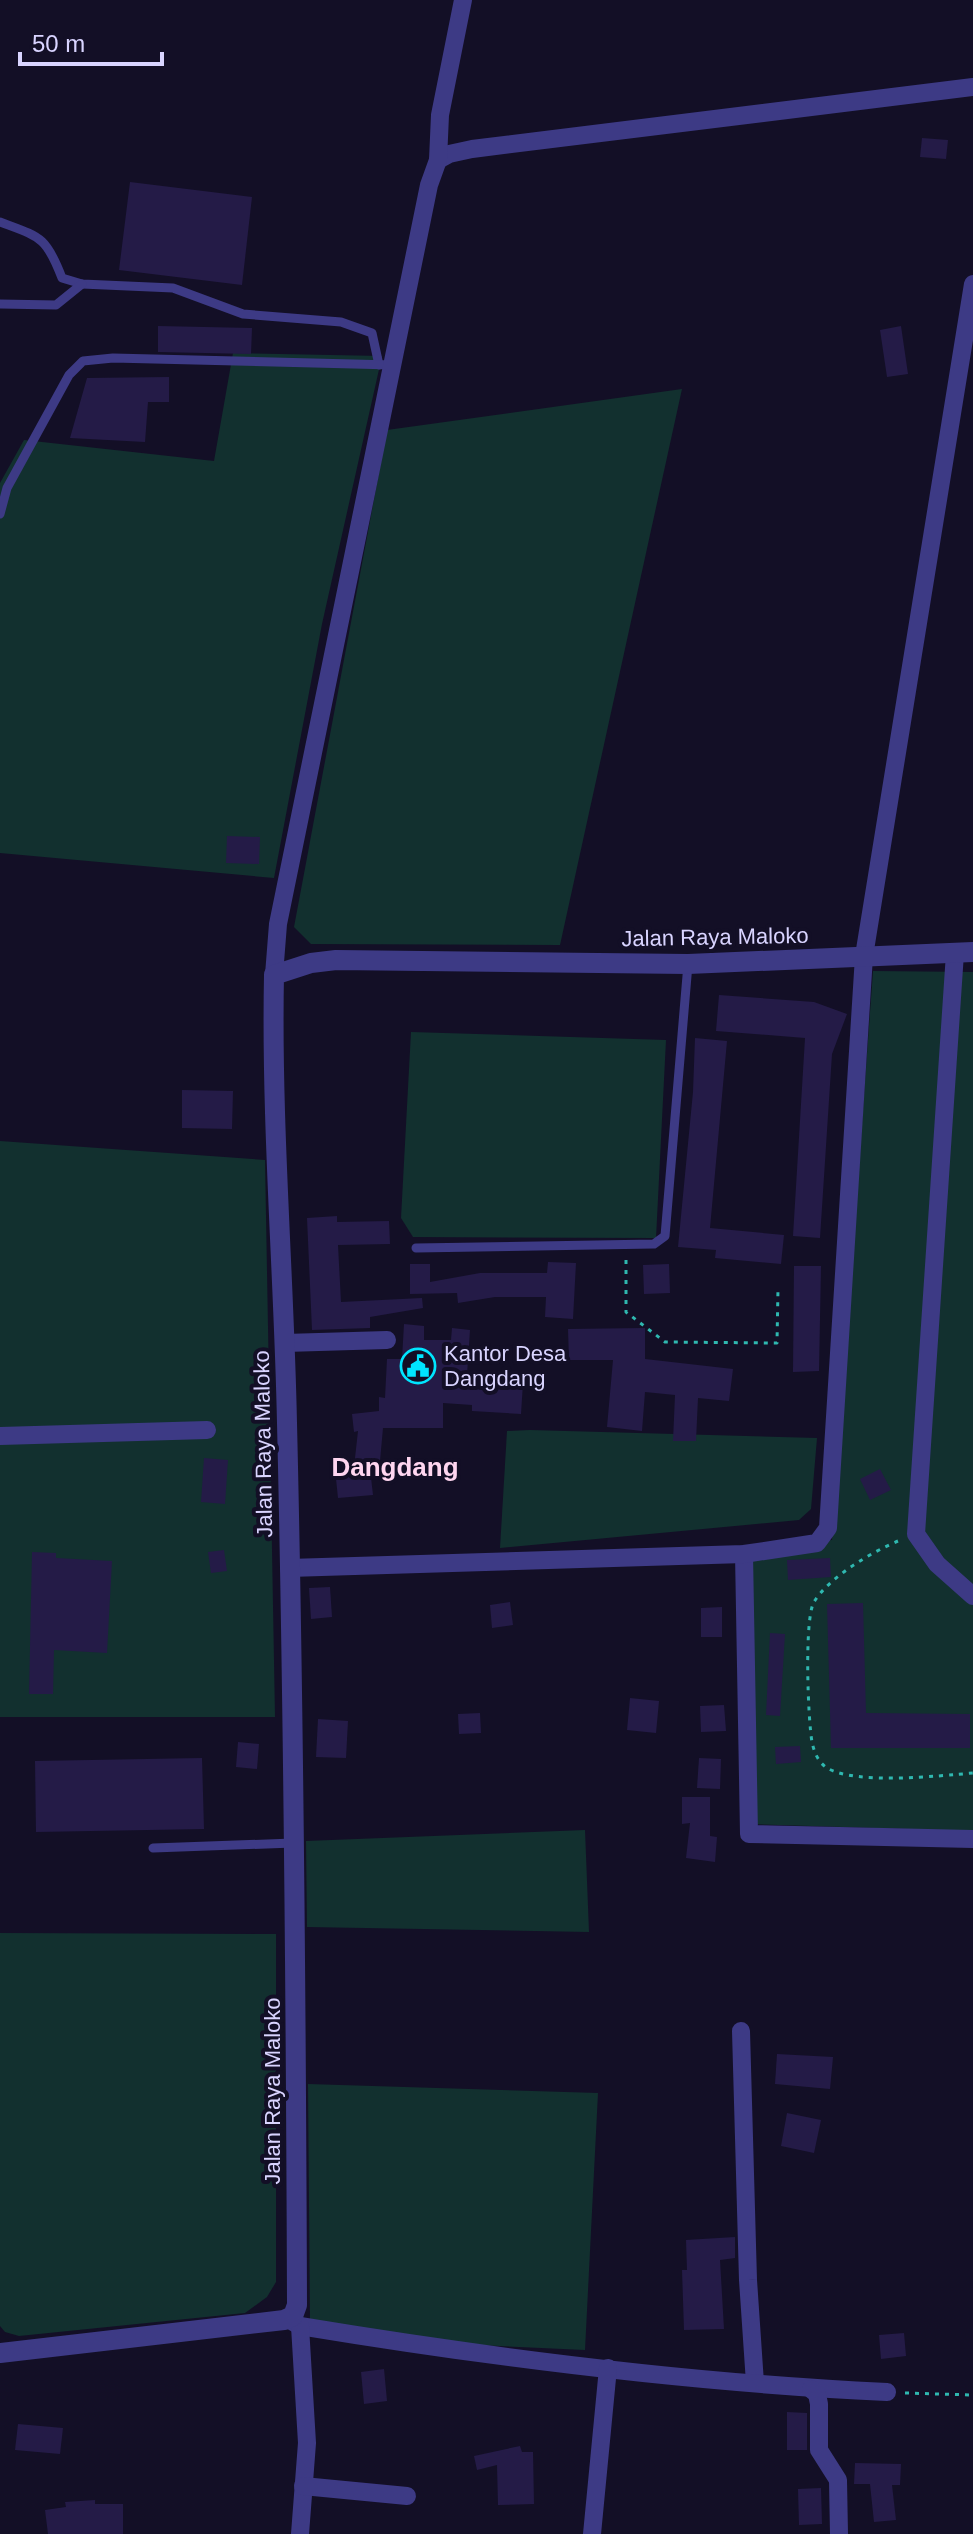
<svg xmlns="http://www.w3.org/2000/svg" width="973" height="2534" font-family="Arial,sans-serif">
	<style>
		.green { fill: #12302f }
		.building { fill: #241b47 }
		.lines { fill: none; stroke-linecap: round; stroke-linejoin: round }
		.path { stroke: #2fb8b0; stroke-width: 3; stroke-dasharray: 4 6; stroke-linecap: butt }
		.service { stroke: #3d3a85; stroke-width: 9 }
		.minor { stroke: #3d3a85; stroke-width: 18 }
		.tertiary { stroke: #3d3a85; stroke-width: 20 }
		.labels { text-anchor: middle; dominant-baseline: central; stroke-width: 8; stroke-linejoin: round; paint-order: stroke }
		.street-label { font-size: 22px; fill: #d9d4ff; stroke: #130f26 }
		.poi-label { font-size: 22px; fill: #d9d4ff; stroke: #130f26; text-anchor: start }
		.quarter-label { font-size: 26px; font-weight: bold; fill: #ffd6f0; stroke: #130f26 }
	</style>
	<rect width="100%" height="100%" fill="#130f26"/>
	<!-- green -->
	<g class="green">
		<polygon points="233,353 382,356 322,624 274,878 0,853 0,483 24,440 214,461"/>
		<polygon points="682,389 560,945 311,944 294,927 387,430"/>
		<polygon points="873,971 973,972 973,1831 748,1824 750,1547 832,1540"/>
		<polygon points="411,1032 666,1040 656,1238 413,1237 401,1218"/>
		<polygon points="0,1141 265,1160 275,1717 0,1717"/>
		<polygon points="530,1430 817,1438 811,1509 799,1520 500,1548 507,1431"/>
		<polygon points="585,1830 589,1932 307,1927 306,1841"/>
		<polygon points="0,1933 276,1934 276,2282 267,2297 245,2313 19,2336 5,2332 0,2326"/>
		<polygon points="308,2084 598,2093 585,2350 371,2340 310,2323"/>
	</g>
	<!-- building -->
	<g class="building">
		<polygon points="922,138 948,140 946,159 920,157"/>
		<polygon points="130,182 252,197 242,285 119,270"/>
		<polygon points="158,326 252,328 251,354 158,352"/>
		<polygon points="901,326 908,374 887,377 880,330"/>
		<polygon points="169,377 169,402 148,402 145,442 70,438 87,378"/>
		<polygon points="227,836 260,837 259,864 226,863"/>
		<polygon points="719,995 814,1002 847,1014 832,1054 820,1238 793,1236 805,1038 716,1031"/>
		<polygon points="695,1038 727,1041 710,1228 784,1235 781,1264 715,1258 716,1250 678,1247 693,1092"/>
		<polygon points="182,1090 233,1091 232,1129 182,1128"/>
		<polygon points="337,1216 337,1222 389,1221 390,1244 338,1245 341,1302 422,1298 423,1308 370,1317 370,1328 312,1330 307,1218"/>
		<polygon points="548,1262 576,1263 573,1319 545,1317 546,1297 495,1297 458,1303 457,1293 410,1294 410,1264 430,1264 430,1282 480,1273 547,1273"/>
		<polygon points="669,1264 670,1293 644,1294 643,1265"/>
		<polygon points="794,1266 821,1266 819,1371 793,1372"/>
		<polygon points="404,1324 424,1326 424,1340 451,1340 452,1328 470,1330 467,1375 471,1375 470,1380 523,1383 521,1414 472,1411 472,1405 443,1403 443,1428 383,1428 380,1461 369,1460 373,1495 338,1498 335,1469 354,1467 358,1431 354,1432 352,1414 379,1411 379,1397 385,1398 387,1359 402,1359"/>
		<polygon points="645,1328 645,1359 733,1369 729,1401 698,1398 696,1441 673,1441 675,1395 645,1392 642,1431 607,1427 613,1360 569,1360 568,1329"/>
		<polygon points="204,1458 228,1460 225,1504 201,1502"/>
		<polygon points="880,1469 891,1490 870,1500 860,1479"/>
		<polygon points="224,1550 227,1571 211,1573 208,1552"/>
		<polygon points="32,1552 56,1553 56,1558 112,1561 107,1653 54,1650 53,1694 29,1694"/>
		<polygon points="830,1558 831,1577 788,1580 787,1560"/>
		<polygon points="330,1587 332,1617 311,1619 309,1588"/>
		<polygon points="510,1602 513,1625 492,1628 490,1605"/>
		<polygon points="863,1603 866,1713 970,1714 970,1748 831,1748 827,1604"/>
		<polygon points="722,1607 722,1637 701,1637 701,1608"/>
		<polygon points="770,1633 785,1634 780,1716 766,1715"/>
		<polygon points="630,1698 659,1701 656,1733 627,1730"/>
		<polygon points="724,1705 726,1731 701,1732 700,1706"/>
		<polygon points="480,1713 481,1733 459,1734 458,1714"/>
		<polygon points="318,1719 348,1721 346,1758 316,1757"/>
		<polygon points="238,1742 259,1744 257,1769 236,1767"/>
		<polygon points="800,1746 801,1762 776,1764 775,1747"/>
		<polygon points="202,1758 204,1829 36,1832 35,1761"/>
		<polygon points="699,1758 721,1759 720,1789 697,1788"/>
		<polygon points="682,1797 710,1797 710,1836 717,1837 715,1862 686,1858 690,1823 682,1824"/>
		<polygon points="777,2054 833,2057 830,2089 775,2084"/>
		<polygon points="787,2113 821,2120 814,2153 781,2146"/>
		<polygon points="735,2237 735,2258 720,2260 724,2329 684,2330 682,2270 687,2270 686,2240"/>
		<polygon points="904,2333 906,2356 881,2359 879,2335"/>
		<polygon points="384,2369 387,2401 364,2404 361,2372"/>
		<polygon points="787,2412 807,2413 807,2450 787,2450"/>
		<polygon points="18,2424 63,2428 60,2454 15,2450"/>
		<polygon points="520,2446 522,2452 533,2452 534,2504 498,2505 497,2465 477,2470 474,2456"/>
		<polygon points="855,2463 901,2464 900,2485 892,2485 896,2520 874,2522 870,2484 854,2484"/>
		<polygon points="821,2488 822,2524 799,2525 798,2489"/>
		<polygon points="95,2500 95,2504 123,2504 123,2534 48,2534 45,2510 66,2507 65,2502"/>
	</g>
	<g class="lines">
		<!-- path -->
		<g class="path">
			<polyline points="626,1260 626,1312 665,1342 777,1343 778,1288"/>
			<path d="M898 1541C872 1552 829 1577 814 1602 804 1619 808 1720 812 1742 814 1752 818 1762 827 1768 856 1785 938 1776 973 1773"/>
			<polyline points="905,2393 973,2395"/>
		</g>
		<!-- service -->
		<g class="service">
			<path d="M0 222C40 237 46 236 62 278L82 284 173 288 243 314 341 322 372 333 379 365"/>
			<polyline points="0,304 56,305 82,284"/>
			<polyline points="0,514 7,488 69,375 83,361 113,358 393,365"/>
			<polyline points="416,1248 654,1244 665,1236 688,964"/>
			<polyline points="153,1848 293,1843"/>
		</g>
		<!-- minor -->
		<g class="minor">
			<polyline points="438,160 449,154 472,149 973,87"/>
			<polyline points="955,953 916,1534 937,1564 973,1596"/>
			<polyline points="274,975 278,924 429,185 438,160 440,115 463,0"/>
			<polyline points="285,1343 387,1340"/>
			<polyline points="0,1436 207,1430"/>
			<polyline points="744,1554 749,1834 973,1839"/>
			<polyline points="289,1568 744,1554 817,1543 828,1528 864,956 973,284"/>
			<polyline points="741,2031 748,2280 755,2383"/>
			<path d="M288 2319 300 2326C494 2358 691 2383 887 2392"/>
			<polyline points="300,2326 307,2443 300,2534"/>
			<polyline points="811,2389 817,2394 819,2404 819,2450 838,2480 839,2534"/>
			<polyline points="303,2486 407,2496"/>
			<polyline points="592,2534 608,2368"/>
		</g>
		<!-- tertiary -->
		<path class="tertiary" d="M0 2353 284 2320 293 2316 297 2305C296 2011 294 1717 287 1423 284 1274 271 1124 274 975L311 963 336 960 688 964 973 952"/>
	</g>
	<!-- icons -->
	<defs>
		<g id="civic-ring" transform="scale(1.8)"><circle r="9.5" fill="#130f26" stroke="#00e5ff" stroke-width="1.5"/><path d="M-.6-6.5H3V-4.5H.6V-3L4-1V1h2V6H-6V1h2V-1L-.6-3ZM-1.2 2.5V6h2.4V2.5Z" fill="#00e5ff"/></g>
	</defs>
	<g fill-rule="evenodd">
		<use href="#civic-ring" x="418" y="1366"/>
	</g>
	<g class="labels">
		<!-- street labels -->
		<g class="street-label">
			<text transform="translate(715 937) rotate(-1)">Jalan Raya Maloko</text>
			<text transform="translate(263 1444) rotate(-91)">Jalan Raya Maloko</text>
			<text transform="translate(272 2091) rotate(-90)">Jalan Raya Maloko</text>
		</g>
		<!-- poi labels -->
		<g class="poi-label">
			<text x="444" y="1353">Kantor Desa<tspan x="444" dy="25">Dangdang</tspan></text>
		</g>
		<!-- quarter labels -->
		<g class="quarter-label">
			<text x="395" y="1467">Dangdang</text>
		</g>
	</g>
	<!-- scale -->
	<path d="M20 52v12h142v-12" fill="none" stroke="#d9d4ff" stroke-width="4"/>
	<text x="32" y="52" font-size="24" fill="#d9d4ff" stroke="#130f26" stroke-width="6" paint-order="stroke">50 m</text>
</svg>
